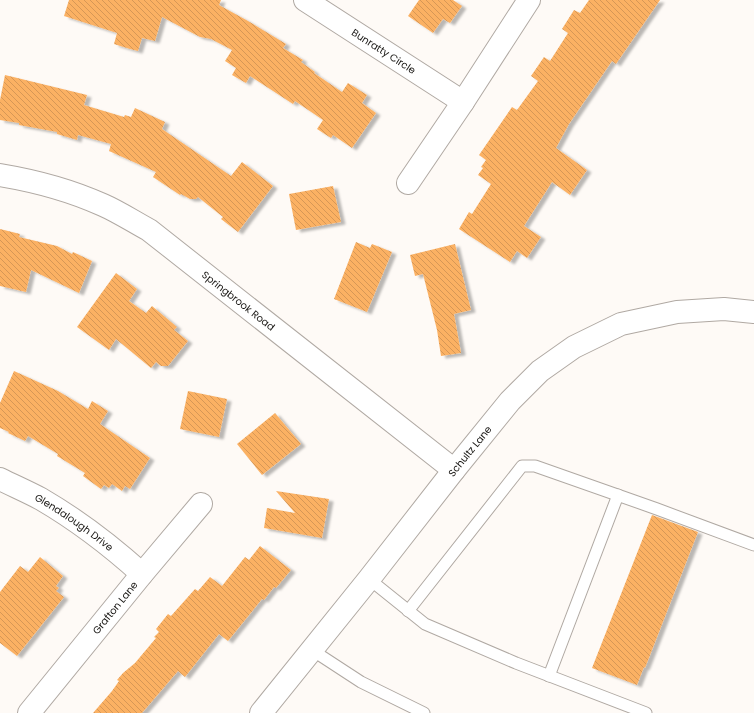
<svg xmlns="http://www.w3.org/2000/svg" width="754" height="713" font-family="Poppins,sans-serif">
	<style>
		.building { fill: url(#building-back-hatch); filter: url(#shadow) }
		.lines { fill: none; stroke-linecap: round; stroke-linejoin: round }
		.lane-casing { stroke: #b0a9a3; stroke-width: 13 }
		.street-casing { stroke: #b0a9a3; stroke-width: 24 }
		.secondary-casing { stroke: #b0a9a3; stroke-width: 24 }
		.lane { stroke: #fff; stroke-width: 11 }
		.street { stroke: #fff; stroke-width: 22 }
		.secondary { stroke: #fff; stroke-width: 22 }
		.labels { text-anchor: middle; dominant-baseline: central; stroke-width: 3; stroke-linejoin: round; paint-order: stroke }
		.street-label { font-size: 10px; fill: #161411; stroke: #fff }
	</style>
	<defs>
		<pattern id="building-back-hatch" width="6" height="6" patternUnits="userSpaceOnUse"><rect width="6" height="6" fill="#fbb164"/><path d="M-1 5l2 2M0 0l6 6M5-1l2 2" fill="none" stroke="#d69756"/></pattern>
		<filter id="shadow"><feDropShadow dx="4.5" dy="2.5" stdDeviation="1" flood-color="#0004"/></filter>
	</defs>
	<rect width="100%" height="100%" fill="#fefaf6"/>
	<!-- building -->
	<g class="building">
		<polygon points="69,0 221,0 219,5 248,21 286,44 283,48 303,60 301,62 315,72 314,73 342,92 348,83 367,95 362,103 376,113 352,148 333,135 331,138 317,129 323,120 295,101 293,104 250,76 246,83 232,75 236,68 225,61 232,50 211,39 200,37 162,17 155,41 142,38 138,51 130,49 114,44 117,33 64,16"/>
		<polygon points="419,0 453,0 462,6 450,23 443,19 433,33 408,16"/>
		<polygon points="589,0 660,0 616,64 612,61 569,124 556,148 587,170 570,195 552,182 524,226 541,237 527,258 517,251 510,262 459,229 469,212 472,214 491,184 478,175 483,168 481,167 486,160 479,155 512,107 517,110 538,81 531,76 544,57 550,61 568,33 562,29 574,10 580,13"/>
		<polygon points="5,75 87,95 84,105 124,117 125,115 131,117 135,108 165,122 162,129 231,176 242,162 273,186 238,232 221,219 223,217 198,197 196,199 190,199 181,194 180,195 153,177 156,172 109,151 111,144 78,135 77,140 57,134 57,132 19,125 19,123 0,120 0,100"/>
		<polygon points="333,186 341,222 296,230 289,194"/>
		<polygon points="0,229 20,234 19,237 57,246 72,254 73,252 92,261 79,293 31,270 26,292 0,286"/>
		<polygon points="356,242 370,248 372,244 392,252 367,312 334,299"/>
		<polygon points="455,244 471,310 454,314 461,353 441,356 437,330 423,274 415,276 410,255"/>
		<polygon points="116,273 137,289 129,301 146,313 152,306 177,327 174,330 188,341 168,366 161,366 156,362 151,368 116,339 109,350 77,327"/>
		<polygon points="14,371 58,391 88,409 92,401 108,411 100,424 150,458 130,489 125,486 122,491 112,484 109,488 104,485 101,489 83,476 85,473 57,456 58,454 28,436 25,441 8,433 9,432 0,428 0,403"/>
		<polygon points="188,391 227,399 219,437 180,429"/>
		<polygon points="275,413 301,444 262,475 237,444"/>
		<polygon points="276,491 329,499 322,538 264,528 267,508 295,513"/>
		<polygon points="652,515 698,532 645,668 644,667 637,685 592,668"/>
		<polygon points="260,546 291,570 276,588 274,587 264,600 262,599 228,641 219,634 185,677 178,671 142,713 93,713 112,691 119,681 117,680 123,673 135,663 156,638 154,637 159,632 156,629 168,614 171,616 195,589 198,591 210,577 222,586 245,557 249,560"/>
		<polygon points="40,557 63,576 56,586 59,588 56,591 64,597 17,656 0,643 0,592 20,566 28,572"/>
	</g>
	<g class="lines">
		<!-- lane casing -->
		<g class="lane-casing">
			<g id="lane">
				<polyline points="369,579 425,624 516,663 646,713"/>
				<polyline points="408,611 522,466 535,466 657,509 754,545"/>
				<polyline points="312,650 361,682 424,713"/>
				<polyline points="549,676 618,495"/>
			</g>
		</g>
		<!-- street casing -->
		<g class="street-casing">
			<g id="street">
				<path id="s1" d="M305 0 463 102"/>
				<path id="s2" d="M0 175C36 181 70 190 103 205 119 212 134 222 149 230L454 470"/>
				<polyline points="408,183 463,102 529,0"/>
				<path id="s3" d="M0 479C14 486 28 492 41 499 77 520 111 546 142 574"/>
				<path id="s4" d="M29 713 142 574 201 504"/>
			</g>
		</g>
		<!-- secondary casing -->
		<g class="secondary-casing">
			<g id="secondary">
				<path id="s5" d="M261 713 369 579 454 470 510 401 540 371 574 347 621 324 677 312 724 309 754 312"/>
			</g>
		</g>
		<!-- lane -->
		<use href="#lane" class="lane"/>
		<!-- street -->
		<use href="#street" class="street"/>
		<!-- secondary -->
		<use href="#secondary" class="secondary"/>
	</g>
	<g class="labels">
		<!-- street labels -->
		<g class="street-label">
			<text stroke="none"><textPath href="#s1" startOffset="94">Bunratty Circle</textPath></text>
			<text stroke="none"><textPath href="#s2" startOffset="274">Springbrook Road</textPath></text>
			<text stroke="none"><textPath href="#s5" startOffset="335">Schultz Lane</textPath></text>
			<text stroke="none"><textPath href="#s3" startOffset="86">Glendalough Drive</textPath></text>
			<text stroke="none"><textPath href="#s4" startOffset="136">Grafton Lane</textPath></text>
		</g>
	</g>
</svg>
